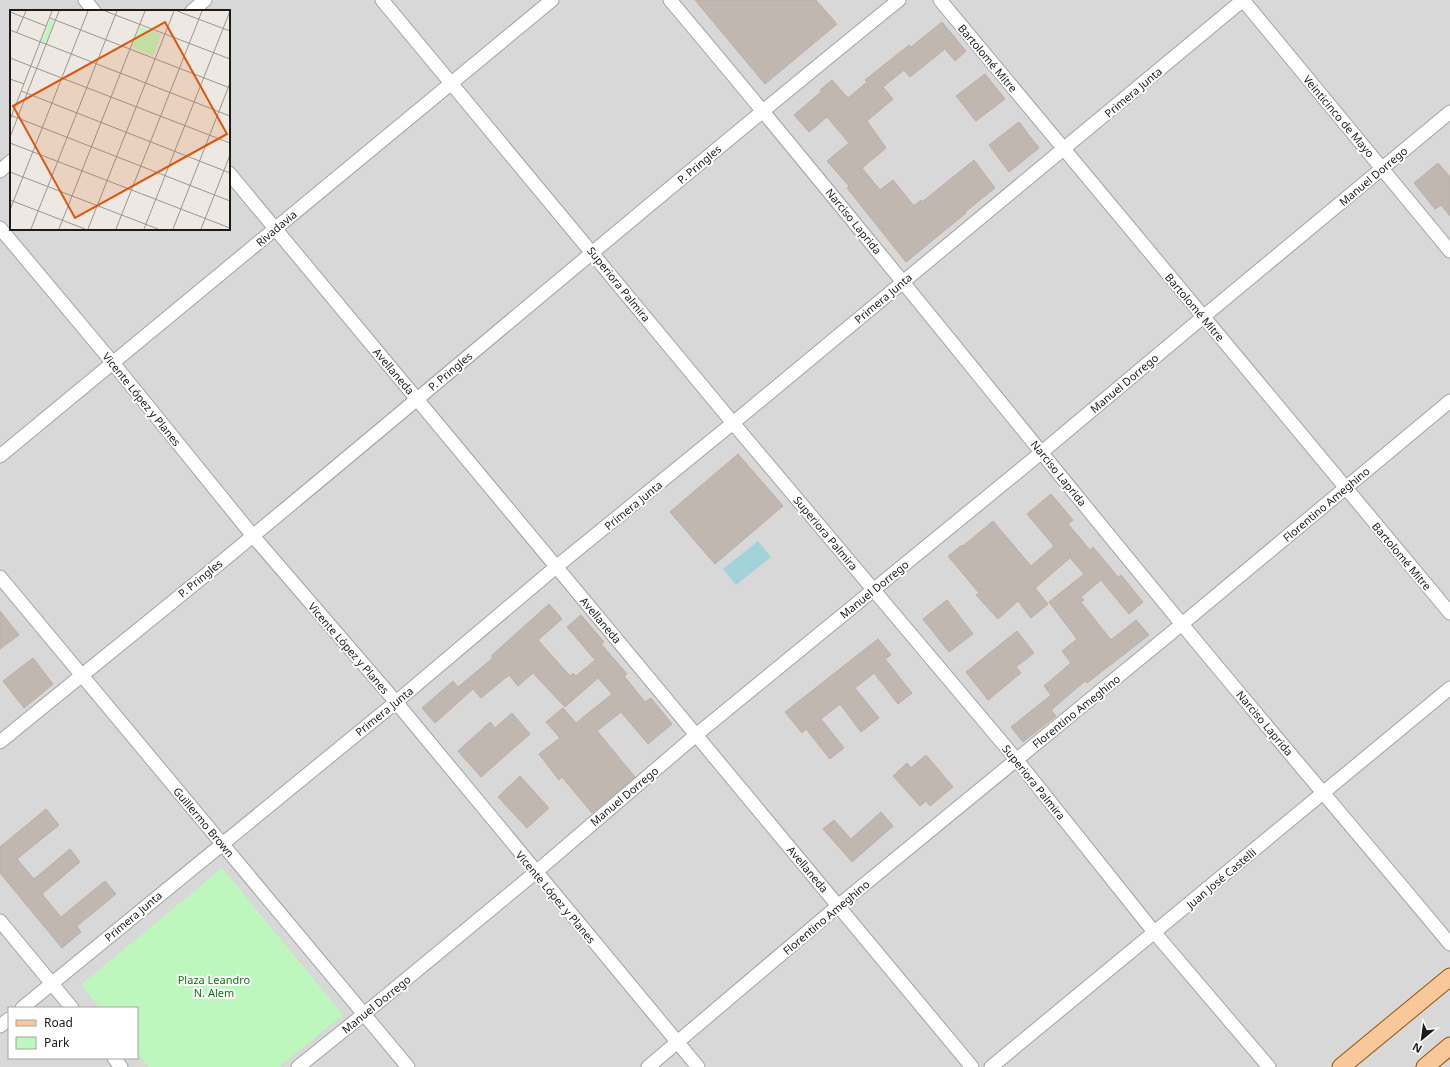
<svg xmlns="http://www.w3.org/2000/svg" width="1450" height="1067" font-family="'Noto Sans',sans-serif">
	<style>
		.residential { fill: #d9d8d8; fill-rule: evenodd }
		.park { fill: #bdf7bd }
		.water { fill: #a2d2da }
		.building { fill: #c1b7b1; stroke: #beada4 }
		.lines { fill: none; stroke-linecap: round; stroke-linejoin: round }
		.minor-casing { stroke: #a2a2a2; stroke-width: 15 }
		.major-casing { stroke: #8f5604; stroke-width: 19 }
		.minor { stroke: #fff; stroke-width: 13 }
		.major { stroke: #f9c89a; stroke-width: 17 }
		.labels { text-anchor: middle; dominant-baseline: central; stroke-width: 4; stroke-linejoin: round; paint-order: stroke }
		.street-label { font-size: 11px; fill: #1b1b1b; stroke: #fff }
		.park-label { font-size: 11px; fill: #0e750e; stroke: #fff }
		.inset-road { fill: none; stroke: #999692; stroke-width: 1 }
		.view { fill: #de560d; fill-opacity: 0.15; stroke: #de560d; stroke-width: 2 }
		.inset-edge { fill: none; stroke: #1b1b1b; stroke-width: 2 }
	</style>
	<rect width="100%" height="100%" fill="#ede8e1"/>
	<!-- residential -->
	<path class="residential" d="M0 0H1450V1067H0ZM11 11H229V229H11ZM9 1008H137V1058H9Z"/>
	<!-- park -->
	<polygon class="park" points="222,868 343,1015 279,1067 149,1067 137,1053 137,1008 100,1008 81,985"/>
	<!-- water -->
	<polygon class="water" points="758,541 771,557 736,585 723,569"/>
	<!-- building -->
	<g class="building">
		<polygon points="695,0 816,0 837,24 765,84"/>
		<polygon points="942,22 966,51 955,61 945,49 910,77 904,70 883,87 893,99 867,121 886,148 862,168 880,190 893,180 914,206 921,200 922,202 974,160 995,188 965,212 966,213 906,262 847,188 849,186 827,161 849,143 827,117 809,132 794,115 822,91 820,90 832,80 848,98 867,82 865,80 909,45 911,47"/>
		<polygon points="985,74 1005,99 976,121 956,96"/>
		<polygon points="1019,122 1039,148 1009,172 989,145"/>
		<polygon points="1438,163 1450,177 1450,216 1441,205 1435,209 1414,183"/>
		<polygon points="738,454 783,506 715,564 670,512"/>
		<polygon points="1051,494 1073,520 1068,524 1090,550 1093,547 1118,577 1121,575 1143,602 1129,614 1101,580 1081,597 1084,600 1081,602 1111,640 1136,620 1149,635 1087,683 1085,681 1051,710 1056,716 1023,742 1011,727 1051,695 1044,686 1071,663 1062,651 1077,639 1049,602 1084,574 1070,558 1035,588 1048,604 1031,618 1018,601 998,619 976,595 979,593 948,556 962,545 963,546 993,521 1031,566 1054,546 1027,514"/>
		<polygon points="947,600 973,634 949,652 923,619"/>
		<polygon points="549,604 562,619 538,640 570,676 573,673 576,676 595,660 567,627 581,615 604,642 601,644 627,674 624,676 645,702 651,698 672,724 648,744 621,712 597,731 635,777 592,813 562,777 559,780 539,754 560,738 546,722 563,708 576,723 612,694 598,678 565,707 533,673 518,686 509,675 481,698 473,689 435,723 422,708 453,681 458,687 493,658 491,656"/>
		<polygon points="0,611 19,635 0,649"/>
		<polygon points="1017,631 1034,653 1016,667 1021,673 988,700 966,672"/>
		<polygon points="878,639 891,655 885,659 912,693 898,704 874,673 855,688 879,718 861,732 840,704 821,719 844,748 830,759 806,729 802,733 785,712"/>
		<polygon points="33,658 53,684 24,708 3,681"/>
		<polygon points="512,713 530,734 481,777 458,751 490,722 495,728"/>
		<polygon points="926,755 953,787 930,806 926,801 920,806 893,776 907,763 911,768"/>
		<polygon points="520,776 549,808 527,828 498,797"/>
		<polygon points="46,809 59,825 17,859 34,879 70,849 80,862 42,894 61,917 105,881 116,894 77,926 81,932 62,948 0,873 0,847"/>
		<polygon points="881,812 893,826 852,862 823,829 834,820 851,839"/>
	</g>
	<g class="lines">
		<!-- minor casing -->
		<g class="minor-casing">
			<g id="minor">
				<polyline points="85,0 94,11"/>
				<polyline points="382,0 733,423 1016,759 1154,932 1269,1067"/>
				<path d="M670 0C843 205 1010 416 1181 623 1270 731 1361 837 1450 944"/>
				<polyline points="940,0 1450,613"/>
				<polyline points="1243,0 1450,251"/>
				<polyline points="192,11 205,0"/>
				<polyline points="0,171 11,161"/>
				<polyline points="229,173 972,1067"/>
				<polyline points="0,228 113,363 253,536 396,702 698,1067"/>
				<polyline points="0,456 552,0"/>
				<polyline points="0,577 408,1067"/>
				<path d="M0 742C84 673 170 605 254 535 469 357 682 175 899 0"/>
				<polyline points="0,921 72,1008"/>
				<polyline points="22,1008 396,702 556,567 733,423 1243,0"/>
				<polyline points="0,1026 9,1019"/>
				<polyline points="114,1058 121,1067"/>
				<polyline points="298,1067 364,1014 536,872 696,735 1042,452 1203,317 1450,112"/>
				<polyline points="648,1067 838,906 1182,624 1450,401"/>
				<polyline points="991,1067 1450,688"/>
			</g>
		</g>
		<!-- major casing -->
		<g class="major-casing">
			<g id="major">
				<polyline points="1341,1067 1450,977"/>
				<polyline points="1425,1067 1450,1046"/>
			</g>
		</g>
		<!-- minor -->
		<use href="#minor" class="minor"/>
		<!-- major -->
		<use href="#major" class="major"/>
	</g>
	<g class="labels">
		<!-- street labels -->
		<g class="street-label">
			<text transform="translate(988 58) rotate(50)">Bartolomé Mitre</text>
			<text transform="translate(1133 92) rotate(-40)">Primera Junta</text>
			<text transform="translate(1339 116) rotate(50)">Veinticinco de Mayo</text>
			<text transform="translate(699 164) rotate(-40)">P. Pringles</text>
			<text transform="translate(1373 176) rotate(-40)">Manuel Dorrego</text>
			<text transform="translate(854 221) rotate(51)">Narciso Laprida</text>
			<text transform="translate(276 228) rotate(-40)">Rivadavia</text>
			<text transform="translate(619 284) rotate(51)">Superiora Palmira</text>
			<text transform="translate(883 298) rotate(-40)">Primera Junta</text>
			<text transform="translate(1195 307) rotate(50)">Bartolomé Mitre</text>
			<text transform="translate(394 371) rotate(50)">Avellaneda</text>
			<text transform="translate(450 371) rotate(-40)">P. Pringles</text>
			<text transform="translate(1124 383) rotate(-40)">Manuel Dorrego</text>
			<text transform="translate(142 399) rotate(51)">Vicente López y Planes</text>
			<text transform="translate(1059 473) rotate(51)">Narciso Laprida</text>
			<text transform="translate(1326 504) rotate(-40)">Florentino Ameghino</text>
			<text transform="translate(633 505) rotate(-39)">Primera Junta</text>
			<text transform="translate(826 533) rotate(50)">Superiora Palmira</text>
			<text transform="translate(1402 556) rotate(50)">Bartolomé Mitre</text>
			<text transform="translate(200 578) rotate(-39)">P. Pringles</text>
			<text transform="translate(874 589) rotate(-39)">Manuel Dorrego</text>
			<text transform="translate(601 620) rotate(50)">Avellaneda</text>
			<text transform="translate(349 648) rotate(49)">Vicente López y Planes</text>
			<text transform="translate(384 711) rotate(-39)">Primera Junta</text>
			<text transform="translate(1076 711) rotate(-39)">Florentino Ameghino</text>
			<text transform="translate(1265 723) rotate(50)">Narciso Laprida</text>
			<text transform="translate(1034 782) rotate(51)">Superiora Palmira</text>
			<text transform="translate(624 796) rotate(-40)">Manuel Dorrego</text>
			<text transform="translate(204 822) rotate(50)">Guillermo Brown</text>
			<text transform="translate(808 869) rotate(50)">Avellaneda</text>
			<text transform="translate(1221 878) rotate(-40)">Juan José Castelli</text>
			<text transform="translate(556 897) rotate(50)">Vicente López y Planes</text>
			<text transform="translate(133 916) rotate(-40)">Primera Junta</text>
			<text transform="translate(826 917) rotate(-40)">Florentino Ameghino</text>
			<text transform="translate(376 1004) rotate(-39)">Manuel Dorrego</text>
		</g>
		<!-- park labels -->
		<g class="park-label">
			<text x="214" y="979">Plaza Leandro<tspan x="214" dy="13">N. Alem</tspan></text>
		</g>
	</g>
	<!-- overview -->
	<g transform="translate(10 10)">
		<rect width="220" height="220" fill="#ede8e1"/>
		<path d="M40 10 44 12 35 33 32 31ZM130 17 151 25 143 46 122 37Z" fill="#bdf7bd"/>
		<path class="inset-road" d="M95 1 220 49M167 1 220 21M0 2 36 16M40 8 220 78M0 20 220 106M7 22 16 1M0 48 220 133M0 69 14 74M11 81 220 163M0 105 220 191M0 110 42 1M0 127 49 1M0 133 220 218M0 162 148 219M0 190 75 219M0 200 78 1M21 219 107 1M49 219 135 1M78 219 164 1M106 219 192 1M134 219 220 1M163 219 220 73M191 219 220 145"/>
		<path class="view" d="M155 12 217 124 65 208 3 96Z"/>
		<rect width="220" height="220" class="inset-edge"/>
	</g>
	<!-- legend -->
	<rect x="8" y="1007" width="130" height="52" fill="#ffffff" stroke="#a4a4a4"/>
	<rect x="16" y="1020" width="20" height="6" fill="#f9c89a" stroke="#a4a4a4"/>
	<text x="44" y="1027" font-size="12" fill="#1b1b1b">Road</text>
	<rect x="16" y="1037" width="20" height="12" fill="#bdf7bd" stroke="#a4a4a4"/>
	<text x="44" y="1047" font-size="12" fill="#1b1b1b">Park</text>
	<!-- north arrow -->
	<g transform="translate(1422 1039) rotate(209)" stroke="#ffffff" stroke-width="3" paint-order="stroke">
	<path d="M0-3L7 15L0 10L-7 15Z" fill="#1b1b1b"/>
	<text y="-6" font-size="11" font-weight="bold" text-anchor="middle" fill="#1b1b1b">N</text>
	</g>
</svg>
